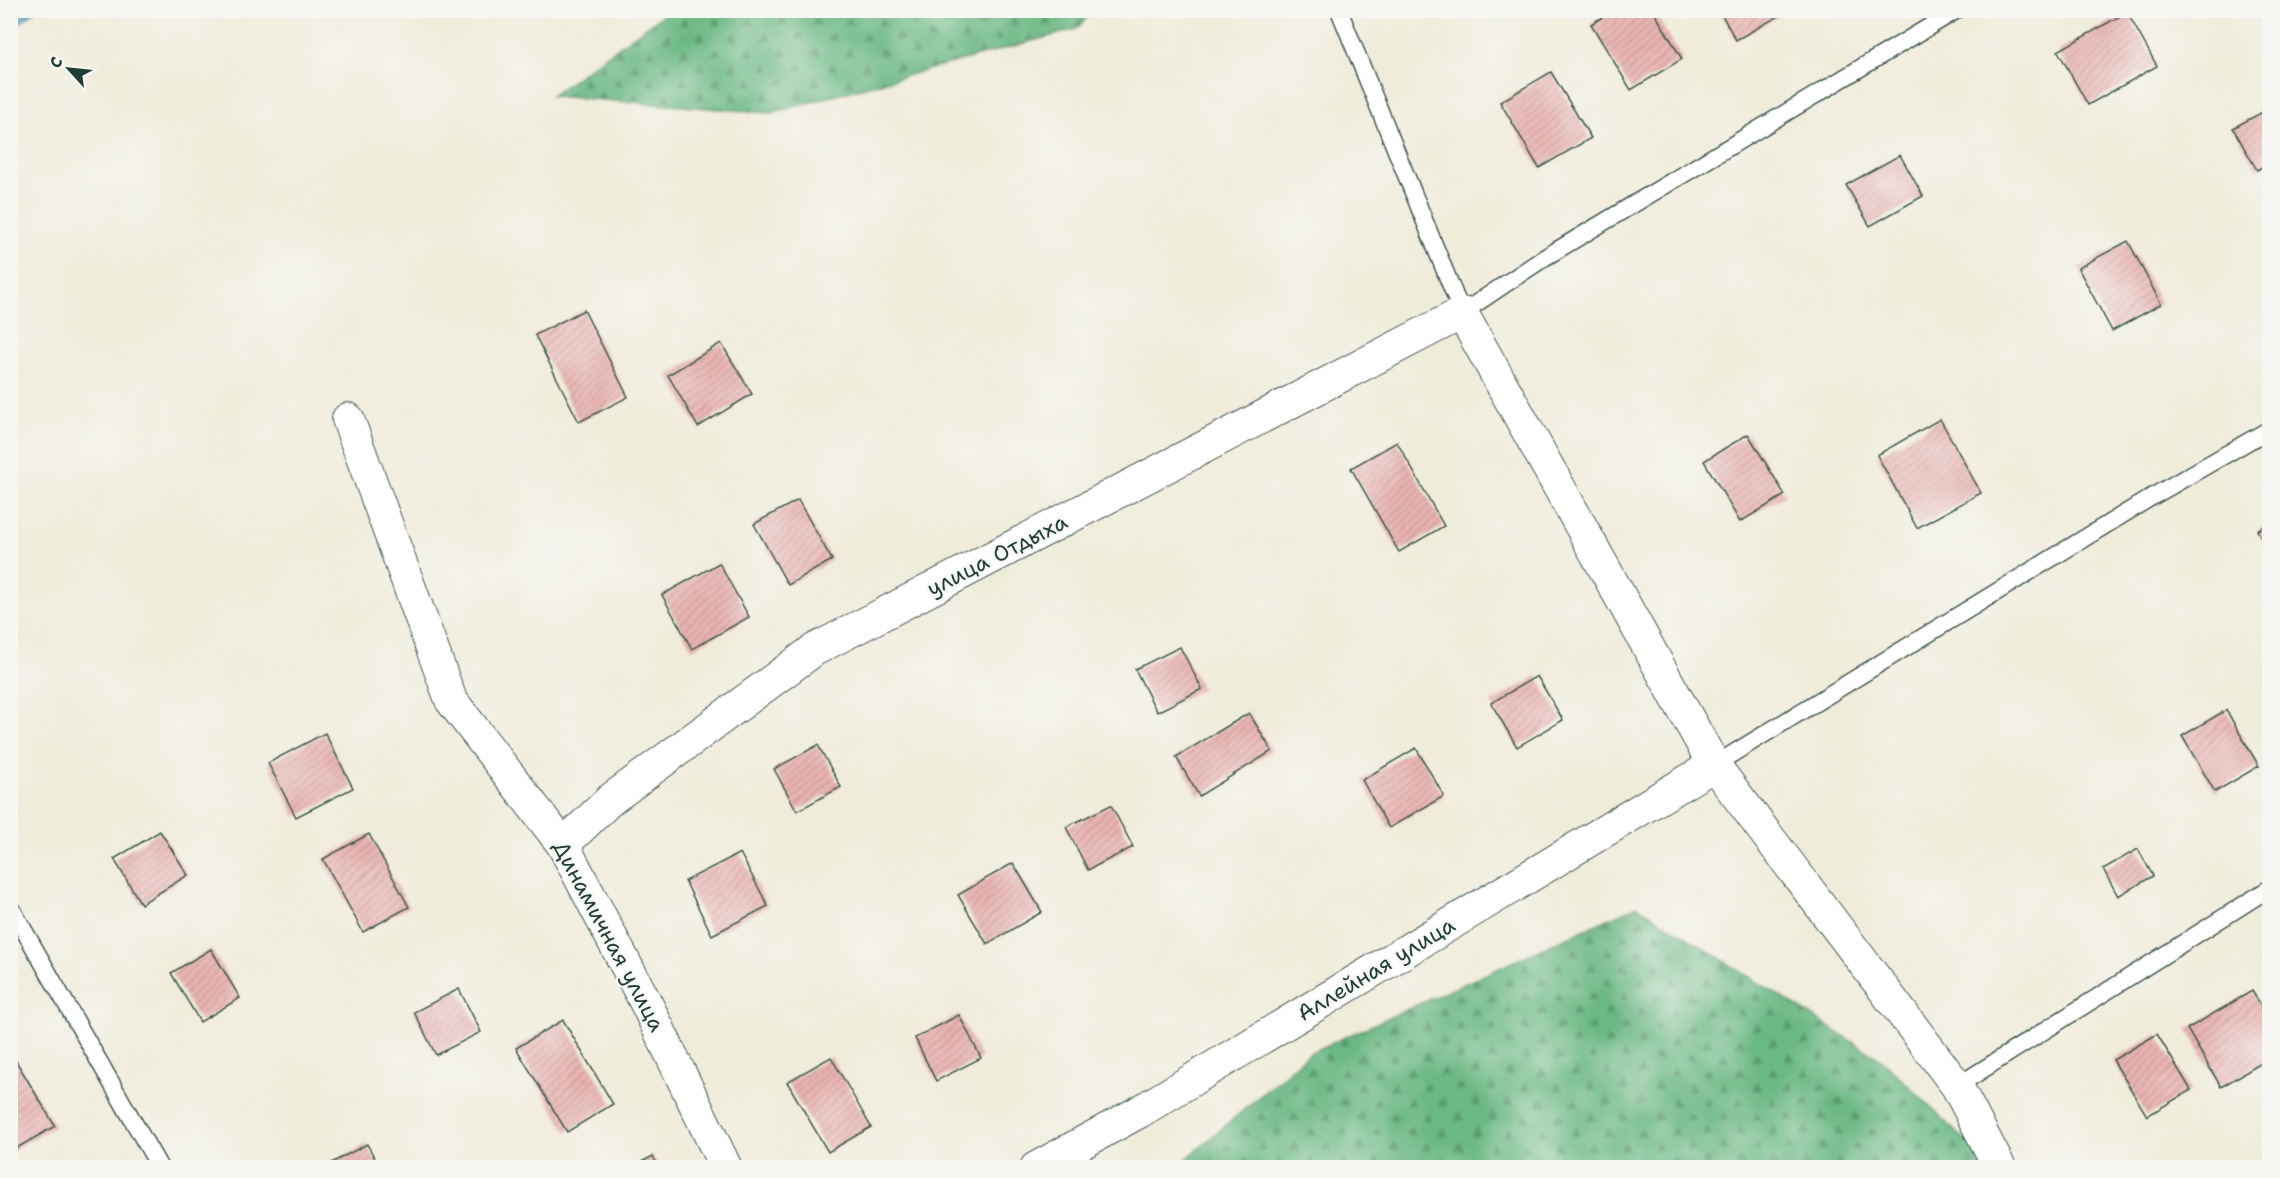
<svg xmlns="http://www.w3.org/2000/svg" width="2280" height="1178" font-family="'Shantell Sans',sans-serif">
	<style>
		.forest { fill: url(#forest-firs); stroke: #457a5c; stroke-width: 1.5 }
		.water { fill: url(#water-ripples); stroke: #3e7486; stroke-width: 1.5 }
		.building { fill: url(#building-hatch) }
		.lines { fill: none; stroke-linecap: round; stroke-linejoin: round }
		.lane-casing { stroke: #3e574d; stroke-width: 19 }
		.street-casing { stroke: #3e574d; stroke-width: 34 }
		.lane { stroke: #fff; stroke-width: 16 }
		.street { stroke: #fff; stroke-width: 32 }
		.labels { text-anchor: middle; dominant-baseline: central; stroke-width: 4.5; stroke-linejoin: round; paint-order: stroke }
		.street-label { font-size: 22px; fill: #1f3d34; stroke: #f6f6f2 }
	</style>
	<defs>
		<pattern id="forest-firs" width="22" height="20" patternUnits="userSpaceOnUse" patternTransform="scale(1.5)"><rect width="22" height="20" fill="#6bb883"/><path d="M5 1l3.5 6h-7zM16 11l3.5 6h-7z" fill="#57976c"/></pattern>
		<pattern id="water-ripples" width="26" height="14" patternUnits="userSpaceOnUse" patternTransform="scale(1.5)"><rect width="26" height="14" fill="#5eabd7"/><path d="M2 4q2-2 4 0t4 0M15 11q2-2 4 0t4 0" fill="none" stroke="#4d8caf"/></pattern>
		<pattern id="building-hatch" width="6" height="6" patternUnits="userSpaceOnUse" patternTransform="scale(1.5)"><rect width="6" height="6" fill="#eab4b1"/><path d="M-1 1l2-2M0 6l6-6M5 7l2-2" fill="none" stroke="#bd9491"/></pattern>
	</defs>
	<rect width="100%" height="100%" fill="#f6f6f2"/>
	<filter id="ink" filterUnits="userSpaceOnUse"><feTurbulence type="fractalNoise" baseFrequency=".0167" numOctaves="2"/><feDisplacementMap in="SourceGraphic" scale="12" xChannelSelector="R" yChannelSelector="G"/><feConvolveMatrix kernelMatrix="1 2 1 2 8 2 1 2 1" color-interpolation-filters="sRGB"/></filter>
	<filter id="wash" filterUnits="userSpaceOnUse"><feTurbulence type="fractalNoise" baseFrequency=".008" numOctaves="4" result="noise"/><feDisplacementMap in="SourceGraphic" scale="24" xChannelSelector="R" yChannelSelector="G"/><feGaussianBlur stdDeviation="1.35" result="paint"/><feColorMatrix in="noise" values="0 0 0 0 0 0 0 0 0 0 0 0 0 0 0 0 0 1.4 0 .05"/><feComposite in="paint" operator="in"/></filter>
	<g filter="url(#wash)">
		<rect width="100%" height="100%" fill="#f0ecda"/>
		<!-- forest -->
		<g class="forest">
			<polygon points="668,11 668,10 1093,11 1076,29 771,113 551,96"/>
			<polygon points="1637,906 1883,1061 1974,1149 1983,1168 1176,1168 1310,1053"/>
		</g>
		<!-- water -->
		<polygon class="water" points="11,10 35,10 35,11 11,30"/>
		<g id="blocks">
			<!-- building -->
			<g class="building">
				<polygon points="1614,10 1653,10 1682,59 1631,90 1591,24"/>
				<polygon points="1719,10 1776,10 1779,16 1736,40"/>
				<polygon points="2127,12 2157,66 2088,105 2058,51"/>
				<polygon points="1551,72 1591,138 1539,168 1500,102"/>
				<polygon points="2270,108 2270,162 2257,170 2233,128"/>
				<polygon points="1900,155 1923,196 1870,226 1846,185"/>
				<polygon points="2128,241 2161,304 2112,331 2078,268"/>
				<polygon points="584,310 628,397 579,422 535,335"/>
				<polygon points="721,343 752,394 698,427 668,375"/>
				<polygon points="1940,419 1981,493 1917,528 1877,455"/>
				<polygon points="1748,434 1785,495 1740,522 1704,461"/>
				<polygon points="1397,442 1444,526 1399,552 1351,468"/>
				<polygon points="798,500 832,560 788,585 754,524"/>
				<polygon points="2270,523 2270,553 2257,530"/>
				<polygon points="719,563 749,617 692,649 662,595"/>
				<polygon points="1180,647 1202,689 1157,712 1135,669"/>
				<polygon points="1537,676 1563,720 1517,747 1491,703"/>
				<polygon points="2226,710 2259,766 2215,792 2182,736"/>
				<polygon points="1249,713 1272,751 1199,796 1176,757"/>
				<polygon points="325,733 353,788 296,817 268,763"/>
				<polygon points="818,745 841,787 797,811 774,769"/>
				<polygon points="1416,748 1444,796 1389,828 1362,780"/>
				<polygon points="1111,805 1133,847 1088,870 1066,827"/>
				<polygon points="160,831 188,875 141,904 114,859"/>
				<polygon points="369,834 409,907 363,932 323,859"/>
				<polygon points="2138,849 2153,876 2118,896 2103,869"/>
				<polygon points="740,853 768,906 712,935 685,881"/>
				<polygon points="1013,863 1042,912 987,944 958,895"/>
				<polygon points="211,949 240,998 200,1022 171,973"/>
				<polygon points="459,989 481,1032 436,1055 414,1012"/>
				<polygon points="2252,991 2270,1020 2270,1058 2221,1087 2187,1029"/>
				<polygon points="959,1015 981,1058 936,1081 915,1038"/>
				<polygon points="563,1020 613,1104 567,1132 516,1048"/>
				<polygon points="2157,1034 2191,1090 2147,1116 2113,1060"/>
				<polygon points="10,1051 55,1126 10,1152"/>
				<polygon points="831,1057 871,1127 828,1152 787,1082"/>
				<polygon points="367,1144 380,1168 322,1168"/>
				<polygon points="653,1156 659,1168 630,1168"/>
			</g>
		</g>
	</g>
	<g filter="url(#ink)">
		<use href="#blocks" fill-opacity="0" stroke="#3e574d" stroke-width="1.5"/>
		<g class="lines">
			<!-- lane casing -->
			<g class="lane-casing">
				<g id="lane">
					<polyline points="1339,10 1462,313 1544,258 1957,10"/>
					<polyline points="1714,765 2150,498 2270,429"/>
					<polyline points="13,911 160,1168"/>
					<polyline points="1957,1086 2270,888"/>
				</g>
			</g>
			<!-- street casing -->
			<g class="street-casing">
				<g id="street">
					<polyline points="348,419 451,700 563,845 647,1005 726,1168"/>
					<polyline points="563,845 610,800 814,650 1462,313 1714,765 1957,1086 2000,1168"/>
					<polyline points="1036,1168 1139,1112 1714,765"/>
				</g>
			</g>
			<!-- lane -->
			<use href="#lane" class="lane"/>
			<!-- street -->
			<use href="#street" class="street"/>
		</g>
	</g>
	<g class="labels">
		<!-- street labels -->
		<g class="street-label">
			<text transform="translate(997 555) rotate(-27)">улица Отдыха</text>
			<text transform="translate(609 936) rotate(62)">Динамичная улица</text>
			<text transform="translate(1376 969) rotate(-31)">Аллейная улица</text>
		</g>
	</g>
	<!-- margin -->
	<rect width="2280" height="1178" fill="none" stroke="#f6f6f2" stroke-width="36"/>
	<!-- north arrow -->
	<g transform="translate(69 69) rotate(297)" stroke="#f6f6f2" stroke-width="4.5" paint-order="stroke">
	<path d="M0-4.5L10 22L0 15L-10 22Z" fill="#1f3d34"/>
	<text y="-9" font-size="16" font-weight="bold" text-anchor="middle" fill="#1f3d34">С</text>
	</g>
</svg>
